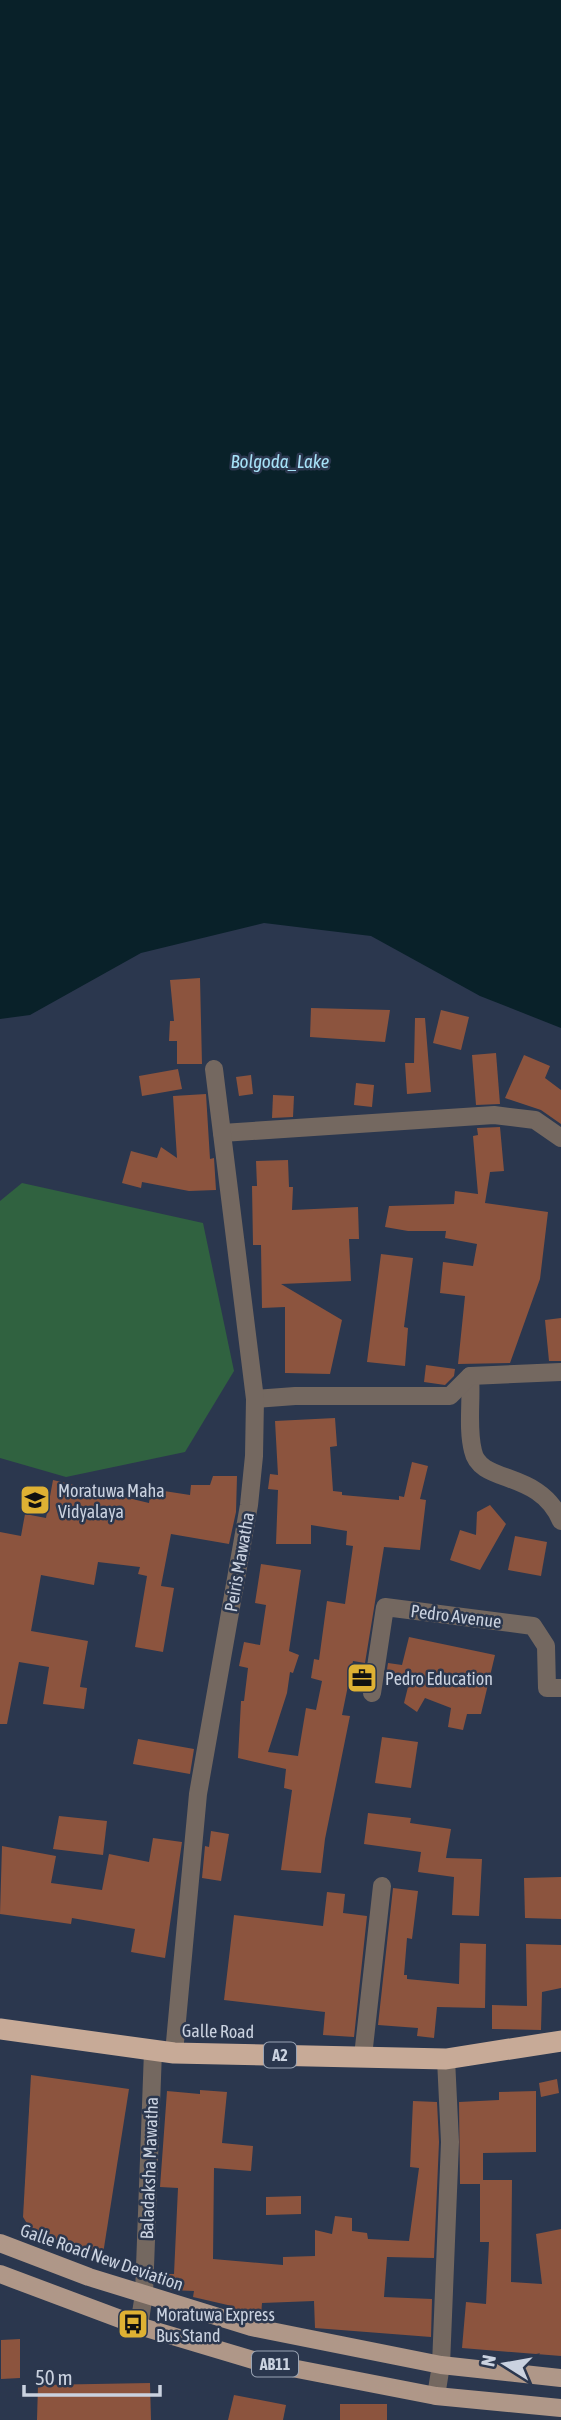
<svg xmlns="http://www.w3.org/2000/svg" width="561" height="2420" font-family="'Asap Condensed',sans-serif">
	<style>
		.green { fill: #306240 }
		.water { fill: #092129 }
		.building { fill: #8c543e }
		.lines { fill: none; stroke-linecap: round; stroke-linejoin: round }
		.minor { stroke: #746860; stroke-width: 18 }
		.major { stroke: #af9788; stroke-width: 18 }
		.highway { stroke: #c7aa97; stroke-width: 21 }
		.labels { text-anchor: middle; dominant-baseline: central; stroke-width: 5; stroke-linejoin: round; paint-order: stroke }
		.shield { fill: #2b374e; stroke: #9aa4b4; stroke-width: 2 }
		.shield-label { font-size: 16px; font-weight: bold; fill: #cad2e0 }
		.poi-label { font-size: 18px; fill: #cad2e0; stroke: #2b374e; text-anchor: start }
		.street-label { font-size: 18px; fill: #cad2e0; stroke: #2b374e }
		.water-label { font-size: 19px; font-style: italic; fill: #a6e1f7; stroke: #2b374e }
	</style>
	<rect width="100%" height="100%" fill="#2b374e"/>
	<!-- green -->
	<polygon class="green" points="22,1183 203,1223 234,1371 185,1452 66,1477 0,1458 0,1201"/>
	<!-- water -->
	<polygon class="water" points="0,0 561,0 561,1028 480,996 371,936 264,923 141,953 30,1015 0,1019"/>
	<!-- building -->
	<g class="building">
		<polygon points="200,978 202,1064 177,1064 177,1041 169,1041 170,1021 174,1021 170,980"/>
		<polygon points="311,1008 390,1010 385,1042 310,1037"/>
		<polygon points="441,1010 469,1017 461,1050 433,1043"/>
		<polygon points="415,1018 425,1018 431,1092 407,1094 405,1063 414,1063"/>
		<polygon points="496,1053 500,1104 476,1105 472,1055"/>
		<polygon points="524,1055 550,1066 545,1078 561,1090 561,1124 541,1110 505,1098"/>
		<polygon points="178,1069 182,1089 142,1096 139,1076"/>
		<polygon points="251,1075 253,1094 239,1096 236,1077"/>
		<polygon points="356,1083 374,1085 372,1107 354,1105"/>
		<polygon points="206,1094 210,1159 214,1158 216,1190 189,1191 142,1182 141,1188 122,1183 131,1151 157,1158 161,1147 177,1158 173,1096"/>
		<polygon points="273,1095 294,1096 293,1117 272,1118"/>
		<polygon points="500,1127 504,1171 490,1172 485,1203 548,1212 540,1279 510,1363 458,1364 465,1296 440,1293 443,1262 473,1266 477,1244 445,1238 446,1231 408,1231 385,1227 389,1206 454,1204 455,1191 478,1194 473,1136 478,1135 477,1128"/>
		<polygon points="288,1160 289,1187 293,1187 292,1210 358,1207 359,1239 349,1239 351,1281 281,1284 342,1320 330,1374 285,1373 285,1307 262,1308 261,1245 253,1245 252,1186 257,1186 256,1161"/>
		<polygon points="381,1254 413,1258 404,1327 408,1328 405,1366 367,1362"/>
		<polygon points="561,1318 561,1361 549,1361 545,1320"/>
		<polygon points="426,1365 455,1369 454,1376 445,1385 424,1382"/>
		<polygon points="335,1418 337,1446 330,1447 333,1491 342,1492 342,1495 399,1500 399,1496 404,1497 412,1462 428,1466 420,1499 426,1500 420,1550 384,1547 365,1663 353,1661 342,1715 350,1716 325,1839 321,1873 281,1870 292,1790 284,1788 286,1769 238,1758 241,1701 244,1701 248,1668 239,1666 244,1642 260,1645 266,1605 255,1603 261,1564 301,1570 289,1651 299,1655 293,1673 290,1672 287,1693 268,1752 298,1756 306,1708 316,1710 322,1681 311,1678 314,1659 319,1660 327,1601 345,1604 353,1546 346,1545 347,1531 311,1525 311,1544 276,1544 278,1490 268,1489 270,1474 278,1475 275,1421"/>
		<polygon points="213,1476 237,1476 236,1512 229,1544 171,1534 161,1586 174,1588 163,1652 135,1647 147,1576 138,1574 140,1567 98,1562 94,1585 41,1575 31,1631 88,1641 80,1687 87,1688 84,1709 43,1704 49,1667 19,1662 7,1724 0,1724 0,1532 21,1536 25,1514 46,1518 53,1480 149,1503 151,1489 190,1495 191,1485 210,1485"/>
		<polygon points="490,1505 506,1524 480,1570 450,1560 460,1530 476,1535 477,1512"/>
		<polygon points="515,1536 547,1542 541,1576 508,1570"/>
		<polygon points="409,1637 495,1655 481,1714 467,1714 463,1730 448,1727 451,1708 425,1698 417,1712 404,1703 409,1683 386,1676 388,1663 402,1665"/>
		<polygon points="382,1737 418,1742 411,1788 375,1783"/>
		<polygon points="138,1739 194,1749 190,1774 133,1764"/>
		<polygon points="368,1813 411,1818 410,1823 451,1829 446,1858 482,1859 479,1916 452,1915 454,1877 418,1872 421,1852 364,1844"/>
		<polygon points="59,1816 107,1821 103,1855 53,1849"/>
		<polygon points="211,1831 229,1834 221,1881 202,1878 205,1846 209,1847"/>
		<polygon points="153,1838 182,1842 165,1958 131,1952 135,1929 72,1918 71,1924 0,1914 2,1846 56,1856 51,1883 102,1890 109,1854 149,1862"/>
		<polygon points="561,1877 561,1919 525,1918 524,1878"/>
		<polygon points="393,1888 418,1891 412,1939 407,1938 404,1975 407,1975 407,1979 459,1984 460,1943 486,1944 485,2008 437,2007 434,2038 417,2036 418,2028 378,2025"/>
		<polygon points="327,1892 345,1894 343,1913 367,1916 354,2037 323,2035 325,2012 224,2000 234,1915 323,1926"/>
		<polygon points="526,1944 561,1945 561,1988 542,1992 541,2030 492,2029 492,2005 527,2006"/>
		<polygon points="31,2075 129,2089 103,2254 33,2233 23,2217"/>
		<polygon points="557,2079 559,2093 541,2097 539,2083"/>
		<polygon points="200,2090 227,2092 222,2143 253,2146 251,2171 214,2168 213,2259 283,2265 283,2257 315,2256 315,2230 332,2234 335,2216 352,2218 352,2231 367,2233 368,2239 409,2241 419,2168 410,2167 413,2101 437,2102 439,2142 434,2258 387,2257 384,2297 432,2299 431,2337 315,2328 314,2301 262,2303 261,2316 252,2315 231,2309 232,2306 193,2297 194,2291 170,2290 169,2274 174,2274 178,2188 160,2187 167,2091 200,2094"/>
		<polygon points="536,2091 536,2152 483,2153 483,2180 512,2180 511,2282 542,2284 536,2234 561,2229 561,2356 462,2348 466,2302 486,2304 489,2242 480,2242 480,2184 460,2184 459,2102 499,2100 499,2092"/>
		<polygon points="301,2196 301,2214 266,2215 266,2197"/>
		<polygon points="20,2339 20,2378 1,2379 1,2340"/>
		<polygon points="150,2383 151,2420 37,2420 38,2385"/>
		<polygon points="234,2395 286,2405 283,2420 228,2420"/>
		<rect x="340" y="2404" width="47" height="16"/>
	</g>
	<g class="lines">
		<!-- minor -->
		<g class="minor">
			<polyline points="222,1133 494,1115 535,1120 561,1138"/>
			<path d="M470 1376C472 1400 467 1428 473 1451 480 1485 539 1469 561 1521"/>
			<polyline points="255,1399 295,1396 450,1396 470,1376 561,1372"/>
			<polyline points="372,1693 385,1607 533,1626 546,1646 547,1688 561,1688"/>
			<polyline points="174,2053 198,1794 249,1505 254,1456 255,1399 214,1069"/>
			<polyline points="363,2056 382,1886"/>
			<polyline points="139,2326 144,2294 153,2051"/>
			<polyline points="436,2396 441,2365 450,2142 446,2059"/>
		</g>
		<!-- major -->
		<g class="major">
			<polyline points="0,2243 89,2277 251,2327 441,2365 561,2378"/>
			<polyline points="0,2274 139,2326 256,2361 436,2396 561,2408"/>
		</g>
		<!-- highway -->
		<polyline class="highway" points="0,2029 174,2053 446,2059 561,2041"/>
	</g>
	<!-- icons -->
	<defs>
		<g id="school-square" transform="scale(1.575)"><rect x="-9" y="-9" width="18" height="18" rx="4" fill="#deb133" stroke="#2b374e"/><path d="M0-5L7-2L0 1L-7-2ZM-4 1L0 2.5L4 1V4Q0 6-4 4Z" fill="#111"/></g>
		<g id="office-square" transform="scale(1.575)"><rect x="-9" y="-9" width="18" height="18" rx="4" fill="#deb133" stroke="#2b374e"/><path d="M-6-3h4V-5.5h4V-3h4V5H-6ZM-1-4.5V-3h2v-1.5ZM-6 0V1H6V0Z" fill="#111"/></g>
		<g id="bus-square" transform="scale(1.575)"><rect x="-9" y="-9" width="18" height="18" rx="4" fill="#deb133" stroke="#2b374e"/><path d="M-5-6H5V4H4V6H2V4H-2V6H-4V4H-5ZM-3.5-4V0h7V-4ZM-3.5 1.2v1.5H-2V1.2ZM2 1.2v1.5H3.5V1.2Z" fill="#111"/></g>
	</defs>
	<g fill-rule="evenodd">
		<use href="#school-square" x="35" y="1500"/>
		<use href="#office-square" x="362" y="1678"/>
		<use href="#bus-square" x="133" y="2324"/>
	</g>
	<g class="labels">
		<!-- shield labels -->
		<g class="shield">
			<rect x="264" y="2042.5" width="32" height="25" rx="5"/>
			<rect x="252" y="2351.5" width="46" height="25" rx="5"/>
		</g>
		<g class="shield-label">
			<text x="280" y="2055">A2</text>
			<text x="275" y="2364">AB11</text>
		</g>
		<!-- poi labels -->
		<g class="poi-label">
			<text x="58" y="1490">Moratuwa Maha<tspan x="58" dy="21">Vidyalaya</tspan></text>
			<text x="385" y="1678">Pedro Education</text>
			<text x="156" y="2314">Moratuwa Express<tspan x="156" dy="21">Bus Stand</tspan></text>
		</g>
		<!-- street labels -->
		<g class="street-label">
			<text transform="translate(239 1562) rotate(-80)">Peiris Mawatha</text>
			<text transform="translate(456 1616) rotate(7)">Pedro Avenue</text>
			<text transform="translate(218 2031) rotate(1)">Galle Road</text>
			<text transform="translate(149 2168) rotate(-88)">Baladaksha Mawatha</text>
			<text transform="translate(102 2257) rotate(19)">Galle Road New Deviation</text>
		</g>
		<!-- water labels -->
		<g class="water-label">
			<text x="280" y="461">Bolgoda_Lake</text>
		</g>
	</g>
	<!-- north arrow -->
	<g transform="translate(505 2364) rotate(281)" stroke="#2b374e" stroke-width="5" paint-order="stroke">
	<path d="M0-5L12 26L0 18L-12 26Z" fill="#cad2e0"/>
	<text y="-10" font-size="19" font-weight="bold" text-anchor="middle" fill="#cad2e0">N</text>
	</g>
	<!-- scale -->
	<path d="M24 2385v10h136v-10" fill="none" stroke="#cad2e0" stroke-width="3.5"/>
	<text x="35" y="2385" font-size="21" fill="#cad2e0" stroke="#2b374e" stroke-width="5" paint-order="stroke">50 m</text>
</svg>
